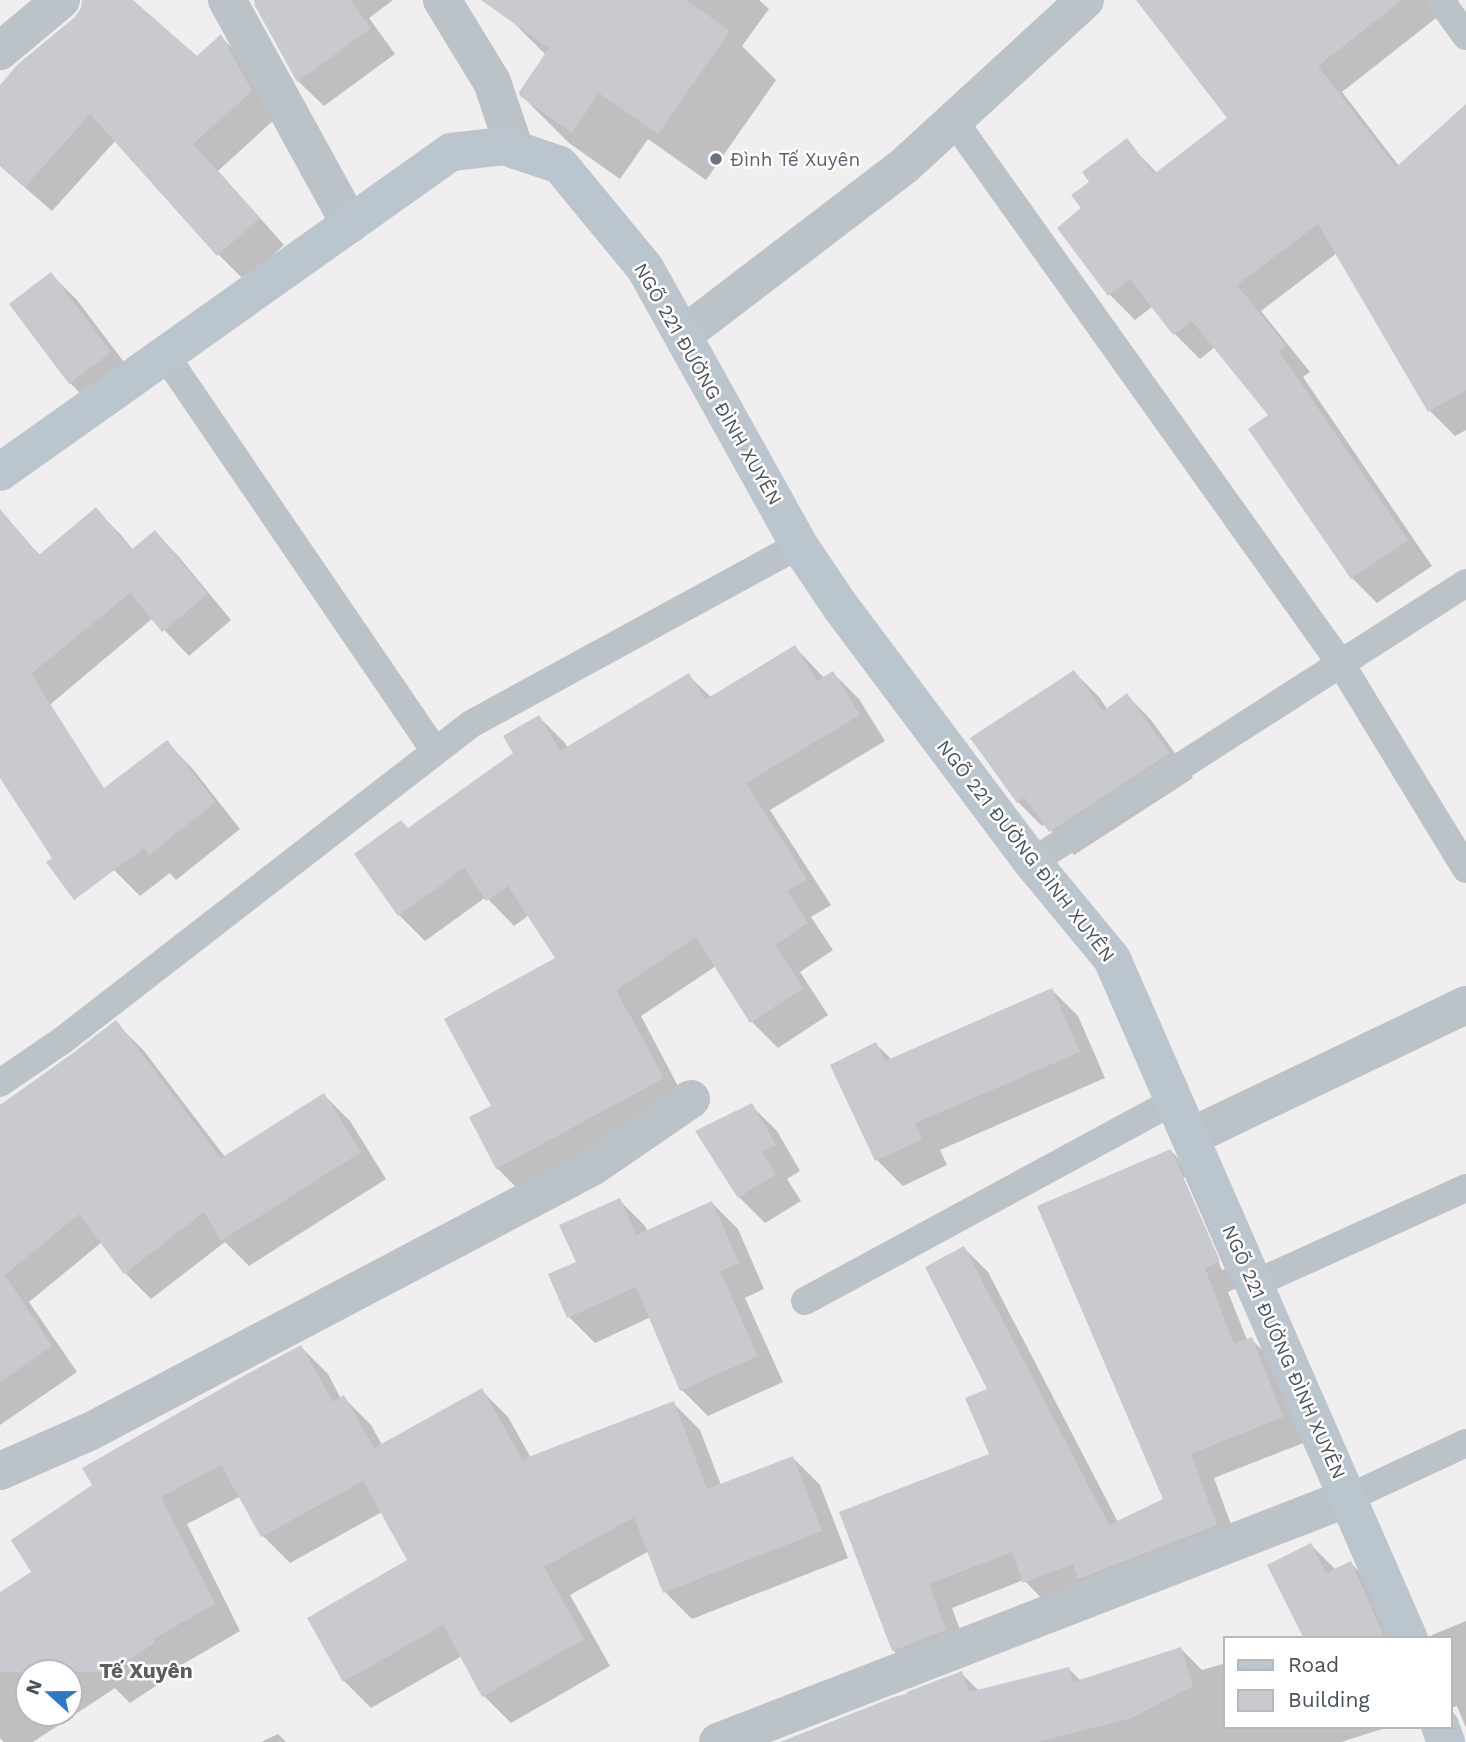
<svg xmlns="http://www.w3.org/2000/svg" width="1466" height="1742" font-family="'Work Sans',sans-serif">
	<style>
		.shadow { fill: #0003; fill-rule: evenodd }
		.building { fill: #c9cad0 }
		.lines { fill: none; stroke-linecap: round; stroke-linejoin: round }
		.lane { stroke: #bbc2c8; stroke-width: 28 }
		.street { stroke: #bbc2c8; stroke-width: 38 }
		.secondary { stroke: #bbc5cd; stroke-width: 38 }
		.worship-dot { fill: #6b7280; stroke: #fff; stroke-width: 2.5 }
		.labels { text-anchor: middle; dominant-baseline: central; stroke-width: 5; stroke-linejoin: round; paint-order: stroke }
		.worship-label { font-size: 19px; fill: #5b616d; stroke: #fff; text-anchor: start }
		.street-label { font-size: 19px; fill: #485158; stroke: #fff }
		.neighbourhood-label { font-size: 21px; font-weight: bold; fill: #5b5e61; stroke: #fff }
	</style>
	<rect width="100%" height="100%" fill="#f0eeee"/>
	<!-- shadow -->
	<g class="shadow">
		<polygon points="84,0 131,0 197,58 221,37 246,62 277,117 218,171 284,245 245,281 219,255 116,140 52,211 0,166 0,98 77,17 83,7"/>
		<polygon points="254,0 393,0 369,18 395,54 324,106 298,81"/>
		<polygon points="520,0 759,0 769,9 742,46 776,80 706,180 648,139 620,179 569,143 521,95 546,55 508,17"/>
		<polygon points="1152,0 1459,0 1342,92 1399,166 1466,130 1466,430 1455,436 1430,411 1337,253 1261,311 1310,372 1303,377 1432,566 1377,603 1352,578 1270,416 1215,347 1200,359 1175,334 1153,306 1135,320 1110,295 1059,228 1084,209 1091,182 1126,141 1158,174 1230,118"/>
		<polygon points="51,274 77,300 136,378 96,409 70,383 12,305"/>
		<polygon points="96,510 121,535 133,550 155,532 179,557 231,620 189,656 153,618 27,724 0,696 0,551 20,535 41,556"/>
		<polygon points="795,647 824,678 833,673 859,699 885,741 770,810 831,905 811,917 833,950 800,972 828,1015 778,1048 752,1022 716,966 641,1016 688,1105 523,1194 497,1168 471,1118 493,1107 558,959 529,915 514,926 486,897 425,941 399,915 409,830 515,754 539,717 565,743 568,748 688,675 712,698"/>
		<polygon points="1074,672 1099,697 1108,710 1127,695 1151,720 1193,778 1074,855 1045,824 1042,826 1018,802"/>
		<polygon points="166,742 192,768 240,829 176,880 170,873 140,896 114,870 76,812"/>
		<polygon points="1052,990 1078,1016 1105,1078 940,1150 947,1165 903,1186 877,1160 832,1065 876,1044 892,1060"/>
		<polygon points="118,1025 144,1051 225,1157 324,1095 350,1121 386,1179 249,1266 225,1242 151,1299 125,1273 102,1242 29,1302 77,1372 0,1425 0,1122"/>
		<polygon points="751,1105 777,1131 800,1171 787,1179 801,1201 765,1223 739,1197"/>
		<path d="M1171 1151 1195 1175 1243 1285 1228 1292 1247 1340 1251 1339 1275 1363 1306 1442 1214 1478 1240 1549 1049 1606 1024 1580 952 1608 969 1654 917 1674 893 1650 992 1455 989 1390 964 1248 988 1272 1118 1522 1166 1500ZM1181 1177H1185L1225 1269 1222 1270Z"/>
		<polygon points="619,1200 645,1226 648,1232 712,1203 738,1229 764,1289 745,1298 783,1382 708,1416 682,1390 651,1317 595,1343 569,1317 578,1263"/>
		<path d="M301 1347 328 1374 341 1399 344 1398 371 1425 382 1445 481 1390 508 1417 531 1458 673 1403 700 1430 721 1485 793 1458 820 1485 848 1558 692 1619 665 1592 649 1551 570 1595 610 1666 511 1723 484 1696 462 1656 371 1708 344 1681 409 1561 382 1512 290 1563 263 1536 241 1496 187 1524 240 1631 178 1667 180 1670 130 1703 115 1688 33 1742H4L0 1738V1594L33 1572ZM28 1672H70V1714H28Z"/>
		<polygon points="1311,1545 1336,1570 1351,1563 1376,1589 1398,1639 1305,1639"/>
		<polygon points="1466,1621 1466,1728 1457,1706 1450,1708 1450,1639 1432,1639 1432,1635"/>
		<polygon points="1181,1649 1202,1670 1226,1663 1226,1726 1392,1726 1341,1742 783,1742 961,1673 979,1691 1069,1669 1081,1681"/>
		<polygon points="278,1734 286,1742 261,1742"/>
	</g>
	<!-- building -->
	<g class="building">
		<polygon points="82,0 133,0 197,56 221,34 252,91 193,144 260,218 217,256 90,114 25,187 0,165 0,85 18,64 75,17 81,8"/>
		<polygon points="258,0 350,0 371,28 297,82 254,4"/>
		<polygon points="481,0 686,0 730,31 658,134 599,93 572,133 520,96 519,92 549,48"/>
		<polygon points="1136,0 1402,0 1318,66 1396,167 1466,104 1466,390 1428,412 1318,224 1237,285 1286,346 1279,351 1408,540 1351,579 1248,429 1268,415 1192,321 1173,335 1130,279 1108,296 1057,228 1081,208 1071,195 1089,182 1082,172 1127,138 1154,174 1227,118"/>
		<polygon points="51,272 111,352 69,384 9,304"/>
		<polygon points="96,507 131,550 155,530 208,594 162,632 130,593 31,674 104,788 167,740 216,802 149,855 144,848 74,900 46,862 52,858 0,778 0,509 39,555"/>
		<polygon points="795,645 817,681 833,671 860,715 746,783 807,879 787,891 808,923 775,945 803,988 750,1023 696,937 616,990 664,1078 496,1169 469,1117 491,1106 444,1019 555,958 508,886 486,901 464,868 398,916 354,854 401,820 408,828 513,753 503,736 539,715 560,751 689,673 705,700"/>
		<polygon points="1074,670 1103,711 1127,693 1170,753 1049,832 1024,797 1017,803 970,738"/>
		<polygon points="1052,988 1080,1052 915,1123 922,1139 875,1161 830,1065 876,1042 885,1061"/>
		<polygon points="116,1020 221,1158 324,1093 361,1152 221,1241 204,1212 124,1274 79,1214 5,1275 52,1346 0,1382 0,1105 73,1053"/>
		<polygon points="752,1103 776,1145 762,1152 776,1174 738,1198 695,1131"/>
		<polygon points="1171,1149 1220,1261 1205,1268 1234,1344 1252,1337 1283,1417 1191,1454 1217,1525 1078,1579 1073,1564 1023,1583 1012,1552 929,1584 946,1630 892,1651 839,1512 989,1454 965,1398 987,1389 925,1267 964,1246 1109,1525 1163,1499 1037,1206"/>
		<polygon points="620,1198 636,1235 712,1201 739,1263 720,1271 758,1356 680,1391 636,1287 567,1318 548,1274 576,1262 559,1225"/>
		<polygon points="301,1345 333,1402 344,1395 374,1448 482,1388 523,1461 531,1456 674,1401 707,1489 793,1456 822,1531 663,1593 634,1517 544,1567 584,1639 482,1697 443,1625 343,1682 307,1618 407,1560 363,1481 261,1537 221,1465 161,1497 215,1604 153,1639 155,1643 110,1672 0,1672 0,1592 31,1572 11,1540 92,1485 82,1468 247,1374"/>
		<polygon points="1311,1543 1326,1573 1351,1561 1385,1639 1304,1639 1267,1565"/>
		<polygon points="1181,1647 1193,1686 1129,1719 1038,1742 780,1742 894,1697 907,1694 907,1692 962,1671 969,1692 1069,1667 1073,1682"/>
	</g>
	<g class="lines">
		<!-- lane -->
		<g class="lane">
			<polyline points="1440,0 1466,36"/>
			<polyline points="954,121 1341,664 1466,869"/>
			<polyline points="165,355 435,751"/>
			<polyline points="1032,862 1466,583"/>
			<polyline points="0,1083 63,1040 471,724 799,545"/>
			<polyline points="1254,1284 1466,1188"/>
			<polyline points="805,1301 1174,1101"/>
			<polyline points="1348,1498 1466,1443"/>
		</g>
		<!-- street -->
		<g class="street">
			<polyline points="227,0 350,224"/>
			<polyline points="442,0 492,82 515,150"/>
			<polyline points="0,51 61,0"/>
			<polyline points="683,335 904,166 1085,0"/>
			<polyline points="1190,1137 1466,1005"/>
			<polyline points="0,1471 91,1431 592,1167 691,1099"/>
			<polyline points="718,1742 1348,1498"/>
		</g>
		<!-- secondary -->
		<g class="secondary">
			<polyline points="0,472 451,152 504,146 560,165 645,268 799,545 840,606 1032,862 1112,959 1409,1639"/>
			<polyline points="1440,1726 1446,1742"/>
		</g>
	</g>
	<!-- markers -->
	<circle class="worship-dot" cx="716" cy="159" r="7"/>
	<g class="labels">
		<!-- worship labels -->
		<g class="worship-label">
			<text x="730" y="159">Đình Tế Xuyên</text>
		</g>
		<!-- street labels -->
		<g class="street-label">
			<text transform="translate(708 384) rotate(60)">NGÕ 221 ĐƯỜNG ĐÌNH XUYÊN</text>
			<text transform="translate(1026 851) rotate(52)">NGÕ 221 ĐƯỜNG ĐÌNH XUYÊN</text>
			<text transform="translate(1284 1352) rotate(66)">NGÕ 221 ĐƯỜNG ĐÌNH XUYÊN</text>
		</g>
		<!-- neighbourhood labels -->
		<g class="neighbourhood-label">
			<text x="146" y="1670">Tế Xuyên</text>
		</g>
	</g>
	<!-- legend -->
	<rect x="1224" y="1637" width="228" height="91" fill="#ffffff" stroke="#b6b9bc" stroke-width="2"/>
	<rect x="1238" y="1660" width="35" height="10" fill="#bbc5cd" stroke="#b6b9bc" stroke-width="2"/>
	<text x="1288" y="1672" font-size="21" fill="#485158">Road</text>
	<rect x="1238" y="1690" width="35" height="21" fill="#c9cad0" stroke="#b6b9bc" stroke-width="2"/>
	<text x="1288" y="1707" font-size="21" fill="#485158">Building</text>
	<!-- north arrow -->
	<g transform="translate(49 1693) rotate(291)"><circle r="33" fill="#ffffff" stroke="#b6b9bc" stroke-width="2"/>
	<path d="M0-5L12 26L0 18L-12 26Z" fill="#2f78c9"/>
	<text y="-10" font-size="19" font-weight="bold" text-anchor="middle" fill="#485158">N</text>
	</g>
</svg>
